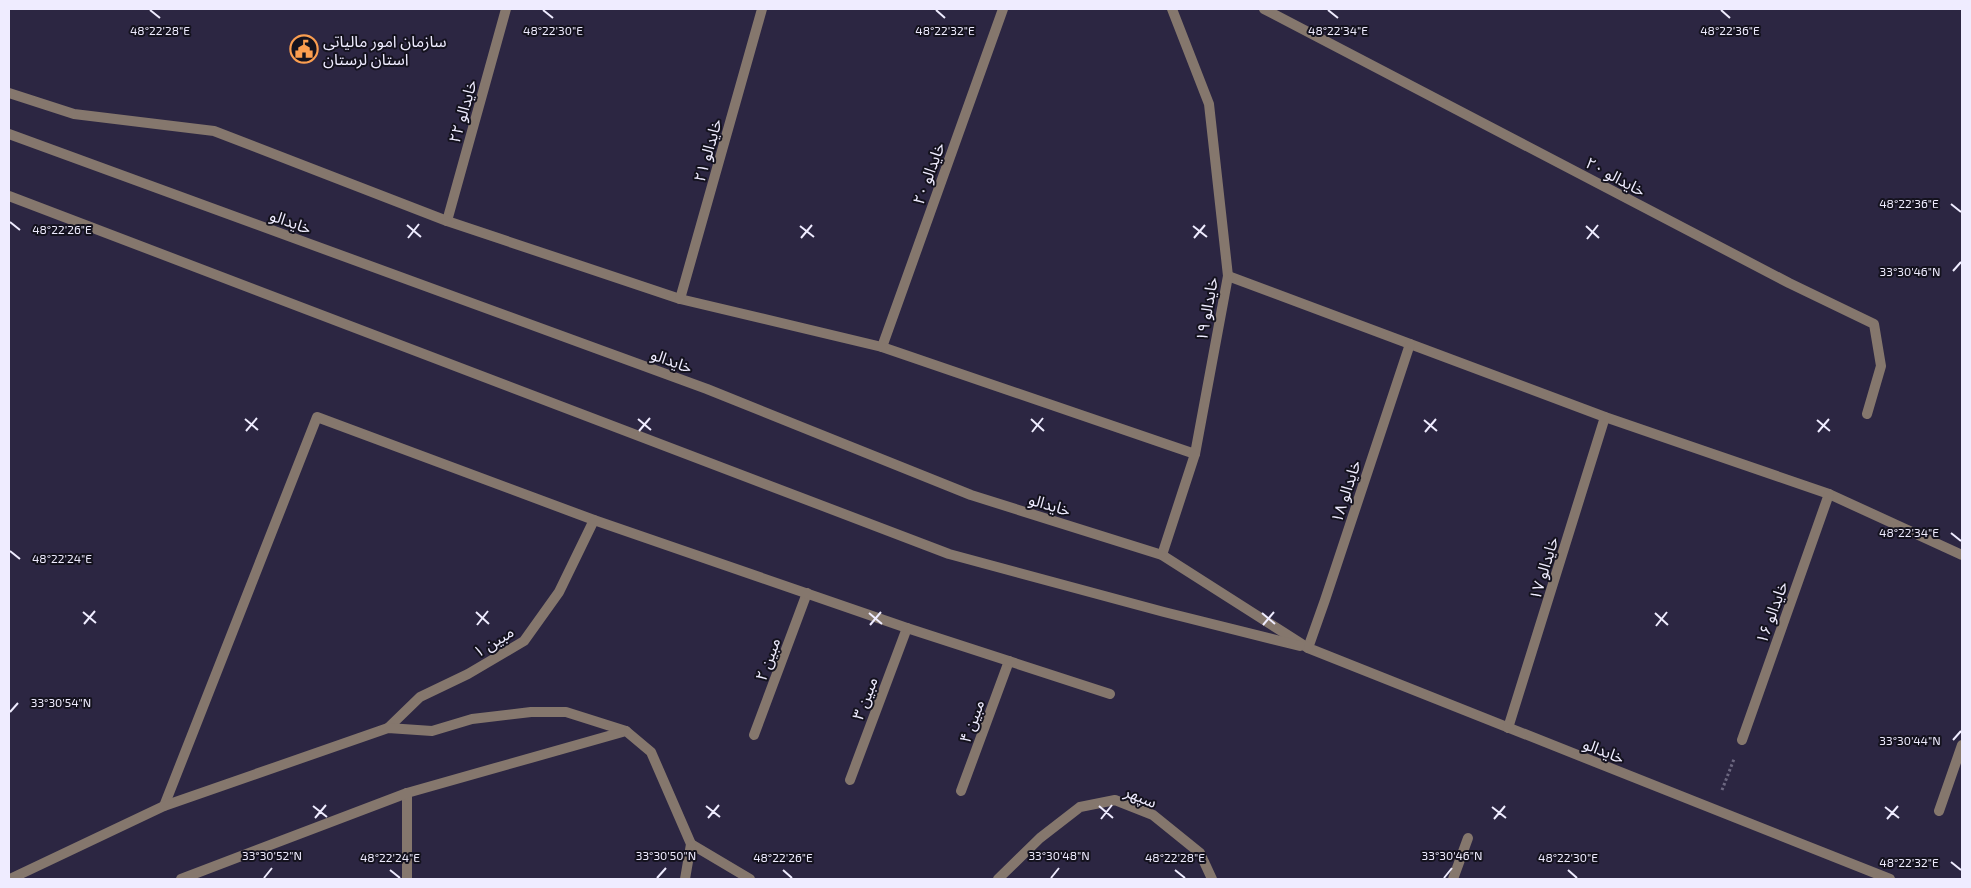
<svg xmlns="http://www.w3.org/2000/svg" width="1971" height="888" font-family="'Exo 2','Noto Sans Arabic',sans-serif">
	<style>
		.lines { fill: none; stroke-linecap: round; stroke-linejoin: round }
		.path { stroke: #6c6780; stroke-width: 3; stroke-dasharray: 2.5 2.5; stroke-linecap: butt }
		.minor { stroke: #85776d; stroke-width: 10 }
		.tertiary { stroke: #85776d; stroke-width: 10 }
		.ticks { fill: none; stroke: #efecff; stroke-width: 2 }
		.labels { text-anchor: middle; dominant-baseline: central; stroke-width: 4; stroke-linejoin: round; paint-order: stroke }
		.poi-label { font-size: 16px; fill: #efecff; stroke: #14121e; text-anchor: start }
		.street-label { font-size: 16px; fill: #efecff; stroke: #14121e }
		.ticks-label { font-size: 12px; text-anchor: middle; fill: #efecff; stroke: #14121e; stroke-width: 4; stroke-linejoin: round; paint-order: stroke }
	</style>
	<rect width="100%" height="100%" fill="#2c2642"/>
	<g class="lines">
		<!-- path -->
		<polyline class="path" points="1722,790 1734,759"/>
		<!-- minor -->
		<g class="minor">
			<polyline points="1264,9 1789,283 1874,324 1881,366 1867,414"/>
			<polyline points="9,93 74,114 214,131 447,221 680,299 882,347 1195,454"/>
			<polyline points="447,221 506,9"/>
			<polyline points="1228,276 1605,417 1829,494 1962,555"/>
			<polyline points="680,299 762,9"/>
			<polyline points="1410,344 1325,600 1308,648 1890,879"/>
			<polyline points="882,347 1003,9"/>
			<polyline points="1162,555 1195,454 1228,276 1209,104 1172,9"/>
			<polyline points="388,728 420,697 468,674 524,641 559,592 594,520"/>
			<polyline points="1508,728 1605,417"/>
			<polyline points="754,735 807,593"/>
			<polyline points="1742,740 1829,494"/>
			<polyline points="850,780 907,628"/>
			<polyline points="961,791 1009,661"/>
			<polyline points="407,793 407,879"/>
			<polyline points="164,806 317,417 594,520 907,628 1110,694"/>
			<polyline points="1939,811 1962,745"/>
			<polyline points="691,844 750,879"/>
			<polyline points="10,879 164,806 388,728 432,731 472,719 531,712 566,712 626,731"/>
			<polyline points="181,879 407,793 626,731 651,752 691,844 685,879"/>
			<polyline points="998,879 1040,838 1080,807 1115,800 1153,815 1200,853 1212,879"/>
			<polyline points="1453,879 1468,838"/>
		</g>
		<!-- tertiary -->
		<g class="tertiary">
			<polyline points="9,134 707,389 971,495 1162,555 1308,648"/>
			<polyline points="9,196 949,554 1164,612 1300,646"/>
		</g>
	</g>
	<!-- ticks -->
	<path class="ticks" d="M150 10 160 18M543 10 553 18M936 10 945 18M1328 10 1338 18M1721 10 1730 18M1951 204 1961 212M10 222 20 230M407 225 421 237M800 226 814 237M1193 226 1207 237M1586 226 1599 238M408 238 419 224M801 238 812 225M1194 238 1205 225M1587 239 1598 225M1953 271 1961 262M245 419 258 430M638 419 651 430M1031 419 1044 431M1424 420 1437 431M1817 420 1830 431M246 431 257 418M639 431 650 418M1032 432 1043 418M1425 432 1436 419M1818 432 1829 419M1951 533 1961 541M10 551 20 559M83 612 96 623M476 612 489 624M869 613 882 624M1262 613 1275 624M1655 613 1668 625M84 624 95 611M477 625 488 611M870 625 881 612M1263 625 1274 612M1656 626 1667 612M10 712 18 703M1953 740 1961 731M313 806 327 817M706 806 720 817M1099 806 1113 818M1492 807 1506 818M1885 807 1899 818M315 818 326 805M708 818 719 805M1101 819 1112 805M1494 819 1505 806M1887 819 1898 806M1951 862 1961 870M390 870 400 878M783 870 792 878M1175 870 1185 878M1568 870 1577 878M264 878 272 868M657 878 666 868M1051 878 1059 868M1444 878 1452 868"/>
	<!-- icons -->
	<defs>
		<g id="civic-ring" transform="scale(1.4375)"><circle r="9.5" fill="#14121e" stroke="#fb9e50" stroke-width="1.5"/><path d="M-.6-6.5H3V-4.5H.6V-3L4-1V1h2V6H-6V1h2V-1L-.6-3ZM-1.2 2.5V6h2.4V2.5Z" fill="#fb9e50"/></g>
	</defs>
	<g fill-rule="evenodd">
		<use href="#civic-ring" x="304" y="49"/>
	</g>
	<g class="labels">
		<!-- poi labels -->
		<g class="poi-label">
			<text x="323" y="40">سازمان امور مالیاتی<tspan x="323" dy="18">استان لرستان</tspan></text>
		</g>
		<!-- street labels -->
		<g class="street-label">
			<text transform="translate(462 111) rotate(-74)">خایدالو ۲۲</text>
			<text transform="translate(707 150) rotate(-74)">خایدالو ۲۱</text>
			<text transform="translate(928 173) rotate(-70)">خایدالو ۲۰</text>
			<text transform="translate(1616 176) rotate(28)">خایدالو ۲۰</text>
			<text transform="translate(291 221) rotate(20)">خایدالو</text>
			<text transform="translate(1206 309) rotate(-80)">خایدالو ۱۹</text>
			<text transform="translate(672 360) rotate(20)">خایدالو</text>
			<text transform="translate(1345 491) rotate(-72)">خایدالو ۱۸</text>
			<text transform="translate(1050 504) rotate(17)">خایدالو</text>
			<text transform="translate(1543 568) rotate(-73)">خایدالو ۱۷</text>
			<text transform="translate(1771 612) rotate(-70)">خایدالو ۱۶</text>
			<text transform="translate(493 641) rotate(-32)">مبین ۱</text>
			<text transform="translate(767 659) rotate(-70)">مبین ۲</text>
			<text transform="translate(864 698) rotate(-69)">مبین ۳</text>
			<text transform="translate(971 721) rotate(-70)">مبین ۴</text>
			<text transform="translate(1604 750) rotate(22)">خایدالو</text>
			<text transform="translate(1141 796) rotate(22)">سپهر</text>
		</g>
	</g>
	<g class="ticks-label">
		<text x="945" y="35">48°22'32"E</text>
		<text x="160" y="35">48°22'28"E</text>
		<text x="1338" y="35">48°22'34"E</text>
		<text x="1730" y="35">48°22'36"E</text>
		<text x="553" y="35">48°22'30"E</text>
		<text x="1909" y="208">48°22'36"E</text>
		<text x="62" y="234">48°22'26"E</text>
		<text x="1910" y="276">33°30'46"N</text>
		<text x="1909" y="537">48°22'34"E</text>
		<text x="62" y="563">48°22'24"E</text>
		<text x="61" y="707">33°30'54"N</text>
		<text x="1910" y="745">33°30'44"N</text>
		<text x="272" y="860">33°30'52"N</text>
		<text x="666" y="860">33°30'50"N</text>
		<text x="1059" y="860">33°30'48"N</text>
		<text x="1452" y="860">33°30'46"N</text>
		<text x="390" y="862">48°22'24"E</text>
		<text x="783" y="862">48°22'26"E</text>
		<text x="1175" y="862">48°22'28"E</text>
		<text x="1568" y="862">48°22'30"E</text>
		<text x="1909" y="867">48°22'32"E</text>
	</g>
	<!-- border -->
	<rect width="1971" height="888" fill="none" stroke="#efecff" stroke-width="20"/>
</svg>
